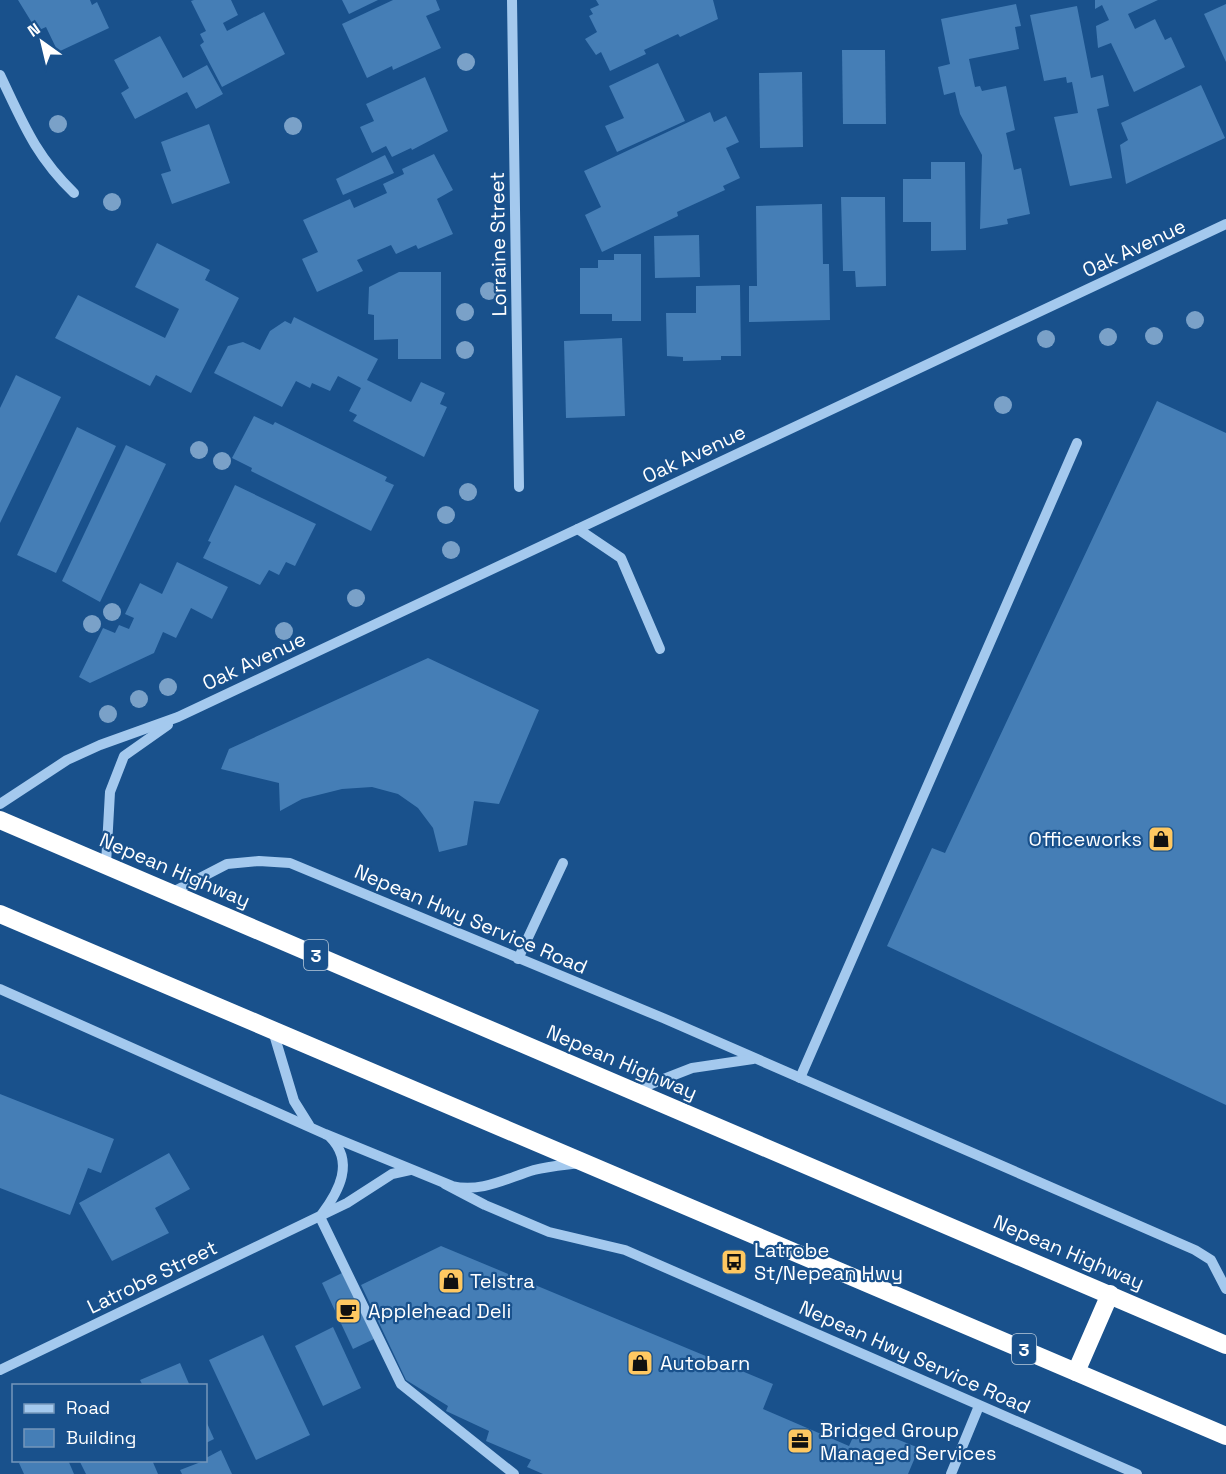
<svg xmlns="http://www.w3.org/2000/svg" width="1226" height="1474" font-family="'Space Grotesk',sans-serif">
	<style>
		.building { fill: #457eb6 }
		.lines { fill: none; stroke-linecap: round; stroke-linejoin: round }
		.minor { stroke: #a4c9ee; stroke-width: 10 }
		.highway { stroke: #fff; stroke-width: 18 }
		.tree { fill: #7aa1c8 }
		.labels { text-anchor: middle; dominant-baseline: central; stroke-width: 4.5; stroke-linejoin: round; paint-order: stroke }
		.shield { fill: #19518c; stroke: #bacbdc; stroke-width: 1.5 }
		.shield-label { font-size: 18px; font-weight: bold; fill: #fff }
		.street-label { font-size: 20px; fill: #fff; stroke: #19518c }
		.poi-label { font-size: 20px; fill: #fff; stroke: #19518c; text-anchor: start }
	</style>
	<rect width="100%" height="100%" fill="#19518c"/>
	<!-- building -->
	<g class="building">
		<polygon points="18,0 90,0 92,5 97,2 109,28 58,52 46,27 37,31"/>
		<polygon points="194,0 231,0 238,15 223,23 227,31 264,12 285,54 222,87 200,45 204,42 200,34 206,31 191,1"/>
		<polygon points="342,0 378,0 349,14"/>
		<polygon points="393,0 436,0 440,10 426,16 441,48 393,70 392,66 367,78 342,24"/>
		<polygon points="596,0 713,0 718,19 680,37 678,34 644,50 646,54 610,71 601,52 596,55 585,39 597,32 589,16 593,14 590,9 599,5"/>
		<polygon points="1095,0 1158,0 1128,14 1135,29 1155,19 1165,40 1171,37 1185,67 1134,92 1111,43 1098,48 1096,26 1109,20 1102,5 1095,9"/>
		<polygon points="1016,4 1021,26 1015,27 1019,49 969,59 975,87 980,86 982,91 1006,86 1015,130 1006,133 1014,170 1021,168 1030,214 1007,219 1008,224 980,229 982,155 960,114 955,92 944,95 938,67 950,64 941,19"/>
		<polygon points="1226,4 1226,62 1204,14"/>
		<polygon points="1077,6 1091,78 1103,75 1109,106 1097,109 1112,178 1070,186 1054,117 1078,113 1072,82 1067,83 1066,77 1044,81 1030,15"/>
		<polygon points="160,36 183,78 207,65 223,94 196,109 187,92 135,119 121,93 129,88 114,60"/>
		<polygon points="842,50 885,50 886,124 843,124"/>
		<polygon points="658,63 685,121 617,152 605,126 624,118 609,86"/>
		<polygon points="802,72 803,147 760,148 759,73"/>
		<polygon points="425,77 448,131 412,150 411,148 392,157 386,146 372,153 360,127 374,121 366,104"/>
		<polygon points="1201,85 1225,138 1126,184 1120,145 1128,140 1121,123"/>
		<polygon points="710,112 714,122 726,116 739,142 726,148 740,178 723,186 725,190 677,212 678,216 602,252 585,215 601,207 584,171"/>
		<polygon points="209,124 230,183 172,204 161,174 171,171 161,142"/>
		<polygon points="434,154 453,190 437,199 453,234 418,249 416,245 396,254 391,245 357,260 363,271 317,292 302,259 318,252 303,220 350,199 354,208 387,193 383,184 404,174 402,169"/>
		<polygon points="385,155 394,173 343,195 336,179"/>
		<polygon points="931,162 965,162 966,250 931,251 931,222 903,222 903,179 931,179"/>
		<polygon points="841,197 885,197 886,286 856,287 855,271 843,271"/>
		<polygon points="822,204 823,264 829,264 830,320 749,322 749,286 757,286 756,206"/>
		<polygon points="699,235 700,277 655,278 654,236"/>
		<polygon points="157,243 210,270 205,280 239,298 191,393 156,375 150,386 55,338 78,295 165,338 179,309 135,287"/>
		<polygon points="614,254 641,254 641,321 612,321 612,314 580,314 580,268 598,268 598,260 614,260"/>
		<polygon points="399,272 441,272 441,359 398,359 398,339 374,340 374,315 368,314 369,287"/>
		<polygon points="740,285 741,356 721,356 721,360 683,361 683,357 667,356 666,313 696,313 696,286"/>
		<polygon points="294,317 378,359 367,380 411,402 421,382 445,393 440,404 447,407 424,457 353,421 357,415 349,411 361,388 338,376 330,391 312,383 310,388 296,381 282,407 214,373 228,346 243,342 260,350 270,331 285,321 291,324"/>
		<polygon points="622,338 625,416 566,418 564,341"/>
		<polygon points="16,375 61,397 0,523 0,408"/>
		<polygon points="1157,401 1226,433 1226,1105 887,946 932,848 945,853"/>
		<polygon points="254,416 273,425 275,422 387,477 385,481 394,485 371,531 251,471 252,468 232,458"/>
		<polygon points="77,427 116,446 56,573 17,555"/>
		<polygon points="126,445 166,464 100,602 62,581"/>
		<polygon points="235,485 316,524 295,566 286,562 279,575 269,570 260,585 203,558 211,542 208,541"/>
		<polygon points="177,562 228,587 212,619 191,608 176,638 163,632 154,653 90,683 79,677 103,628 115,633 119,625 129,629 134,618 125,614 140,583 162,594"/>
		<polygon points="428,658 539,710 499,804 474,801 467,845 439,852 433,828 418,808 398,794 372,787 342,789 302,799 280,811 279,783 221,769 229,749"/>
		<polygon points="0,1094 114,1139 101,1173 88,1168 70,1215 0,1188"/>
		<polygon points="169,1153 190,1189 155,1208 169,1233 112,1261 79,1203"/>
		<polygon points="441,1246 773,1384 763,1409 849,1446 859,1424 919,1448 908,1474 543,1474 527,1467 531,1460 486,1441 489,1431 446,1411 448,1406 406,1380 361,1285"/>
		<polygon points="342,1273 374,1339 353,1349 322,1283"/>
		<polygon points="333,1327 361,1388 323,1406 295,1346"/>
		<polygon points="263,1335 310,1435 256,1460 209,1360"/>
		<polygon points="180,1363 190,1386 143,1386 140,1380"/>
		<polygon points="206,1421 214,1439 206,1443"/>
		<polygon points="221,1450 232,1474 182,1474 180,1470 206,1460 206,1458"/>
		<polygon points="23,1460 68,1460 74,1474 24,1474 19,1463"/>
		<polygon points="79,1460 152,1460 158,1474 86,1474"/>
	</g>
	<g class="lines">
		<!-- minor -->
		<g class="minor">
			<polyline points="512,0 519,487"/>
			<path d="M0 75C23 123 35 155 74 193"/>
			<polyline points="578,529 621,558 660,649"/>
			<polyline points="0,804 67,760 100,745 178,717 1226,224"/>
			<polyline points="106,864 110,792 124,756 168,725"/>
			<polyline points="171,893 227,864 259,861 290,863 663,1018 1195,1250 1211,1260 1226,1289"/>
			<polyline points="518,959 563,863"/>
			<path d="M0 989 325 1134 452 1186C481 1193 507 1178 534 1170 549 1166 565 1165 580 1163"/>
			<polyline points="273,1031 294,1101 309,1125"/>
			<polyline points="800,1078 1077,443"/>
			<polyline points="633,1091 692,1068 753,1059"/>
			<polyline points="445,1184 485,1205 549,1232 625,1250 1137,1474"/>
			<path d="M322 1214C339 1191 355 1162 330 1137"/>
			<polyline points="320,1217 401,1384 514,1474"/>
			<polyline points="0,1370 347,1203 392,1174 410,1170"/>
			<polyline points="951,1474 979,1406"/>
		</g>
		<!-- highway -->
		<g class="highway">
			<polyline points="0,820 1226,1345"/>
			<path d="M0 914C408 1089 818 1260 1226 1436"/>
			<polyline points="1076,1372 1110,1294"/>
		</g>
	</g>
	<!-- trees -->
	<g class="tree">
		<circle cx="466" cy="62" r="9"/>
		<circle cx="58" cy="124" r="9"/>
		<circle cx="293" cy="126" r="9"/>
		<circle cx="112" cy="202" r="9"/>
		<circle cx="489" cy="291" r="9"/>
		<circle cx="465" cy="312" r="9"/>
		<circle cx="1195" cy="320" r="9"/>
		<circle cx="1154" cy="336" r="9"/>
		<circle cx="1108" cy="337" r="9"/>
		<circle cx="1046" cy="339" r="9"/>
		<circle cx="465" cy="350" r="9"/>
		<circle cx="1003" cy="405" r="9"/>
		<circle cx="199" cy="450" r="9"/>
		<circle cx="222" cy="461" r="9"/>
		<circle cx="468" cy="492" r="9"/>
		<circle cx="446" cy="515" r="9"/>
		<circle cx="451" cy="550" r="9"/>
		<circle cx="356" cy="598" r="9"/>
		<circle cx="112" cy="612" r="9"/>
		<circle cx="92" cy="624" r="9"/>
		<circle cx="284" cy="631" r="9"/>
		<circle cx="168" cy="687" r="9"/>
		<circle cx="139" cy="699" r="9"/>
		<circle cx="108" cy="714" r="9"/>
	</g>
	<!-- icons -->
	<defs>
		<g id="shop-square" transform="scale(1.35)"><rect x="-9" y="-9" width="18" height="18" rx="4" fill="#ffc861" stroke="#19518c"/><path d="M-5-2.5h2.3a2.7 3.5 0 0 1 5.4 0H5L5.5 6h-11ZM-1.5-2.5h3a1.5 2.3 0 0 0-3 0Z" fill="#111"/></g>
		<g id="bus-square" transform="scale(1.35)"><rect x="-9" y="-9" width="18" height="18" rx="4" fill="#ffc861" stroke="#19518c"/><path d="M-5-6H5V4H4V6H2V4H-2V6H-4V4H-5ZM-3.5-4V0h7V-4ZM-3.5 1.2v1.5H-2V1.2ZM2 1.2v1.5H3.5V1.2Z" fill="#111"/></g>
		<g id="cafe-square" transform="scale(1.35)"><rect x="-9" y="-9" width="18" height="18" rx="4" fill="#ffc861" stroke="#19518c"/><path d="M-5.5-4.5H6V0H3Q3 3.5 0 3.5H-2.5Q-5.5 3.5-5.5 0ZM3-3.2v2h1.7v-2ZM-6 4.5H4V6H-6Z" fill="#111"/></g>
		<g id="office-square" transform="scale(1.35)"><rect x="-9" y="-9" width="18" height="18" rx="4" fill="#ffc861" stroke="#19518c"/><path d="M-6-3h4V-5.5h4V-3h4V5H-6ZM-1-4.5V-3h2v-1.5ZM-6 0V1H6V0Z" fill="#111"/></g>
	</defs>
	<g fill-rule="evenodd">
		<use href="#shop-square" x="1161" y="839"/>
		<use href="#bus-square" x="734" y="1262"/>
		<use href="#shop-square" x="451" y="1281"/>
		<use href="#cafe-square" x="348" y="1311"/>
		<use href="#shop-square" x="640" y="1363"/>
		<use href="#office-square" x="800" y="1441"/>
	</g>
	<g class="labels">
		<!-- shield labels -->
		<g class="shield">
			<rect x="304" y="940" width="24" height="30" rx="4.5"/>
			<rect x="1012" y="1334" width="24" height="30" rx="4.5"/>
		</g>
		<g class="shield-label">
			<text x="316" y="955">3</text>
			<text x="1024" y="1349">3</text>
		</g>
		<!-- street labels -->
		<g class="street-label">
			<text transform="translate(498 244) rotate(-91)">Lorraine Street</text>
			<text transform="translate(1134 248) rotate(-25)">Oak Avenue</text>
			<text transform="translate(694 454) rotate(-25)">Oak Avenue</text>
			<text transform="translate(254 661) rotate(-25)">Oak Avenue</text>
			<text transform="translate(175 870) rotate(23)">Nepean Highway</text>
			<text transform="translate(471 919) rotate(23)">Nepean Hwy Service Road</text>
			<text transform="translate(622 1062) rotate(23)">Nepean Highway</text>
			<text transform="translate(1069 1252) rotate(23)">Nepean Highway</text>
			<text transform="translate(152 1277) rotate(-26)">Latrobe Street</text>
			<text transform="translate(915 1357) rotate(24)">Nepean Hwy Service Road</text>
		</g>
		<!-- poi labels -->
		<g class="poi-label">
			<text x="1142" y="839" text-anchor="end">Officeworks</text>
			<text x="754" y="1250">Latrobe<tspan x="754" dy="23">St/Nepean Hwy</tspan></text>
			<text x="470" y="1281">Telstra</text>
			<text x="368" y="1311">Applehead Deli</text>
			<text x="660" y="1363">Autobarn</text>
			<text x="820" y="1430">Bridged Group<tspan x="820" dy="23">Managed Services</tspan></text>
		</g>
	</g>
	<!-- legend -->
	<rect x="12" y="1384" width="195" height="78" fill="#19518c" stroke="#7597ba" stroke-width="1.5"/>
	<rect x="24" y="1404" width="30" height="9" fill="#a4c9ee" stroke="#7597ba" stroke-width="1.5"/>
	<text x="66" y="1414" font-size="18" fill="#ffffff">Road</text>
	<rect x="24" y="1429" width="30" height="18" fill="#457eb6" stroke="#7597ba" stroke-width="1.5"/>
	<text x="66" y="1444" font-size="18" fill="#ffffff">Building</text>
	<!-- north arrow -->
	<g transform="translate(42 42) rotate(326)" stroke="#19518c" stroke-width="4.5" paint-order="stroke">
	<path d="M0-4.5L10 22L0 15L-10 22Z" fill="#ffffff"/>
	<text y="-9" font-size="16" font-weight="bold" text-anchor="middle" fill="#ffffff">N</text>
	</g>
</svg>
